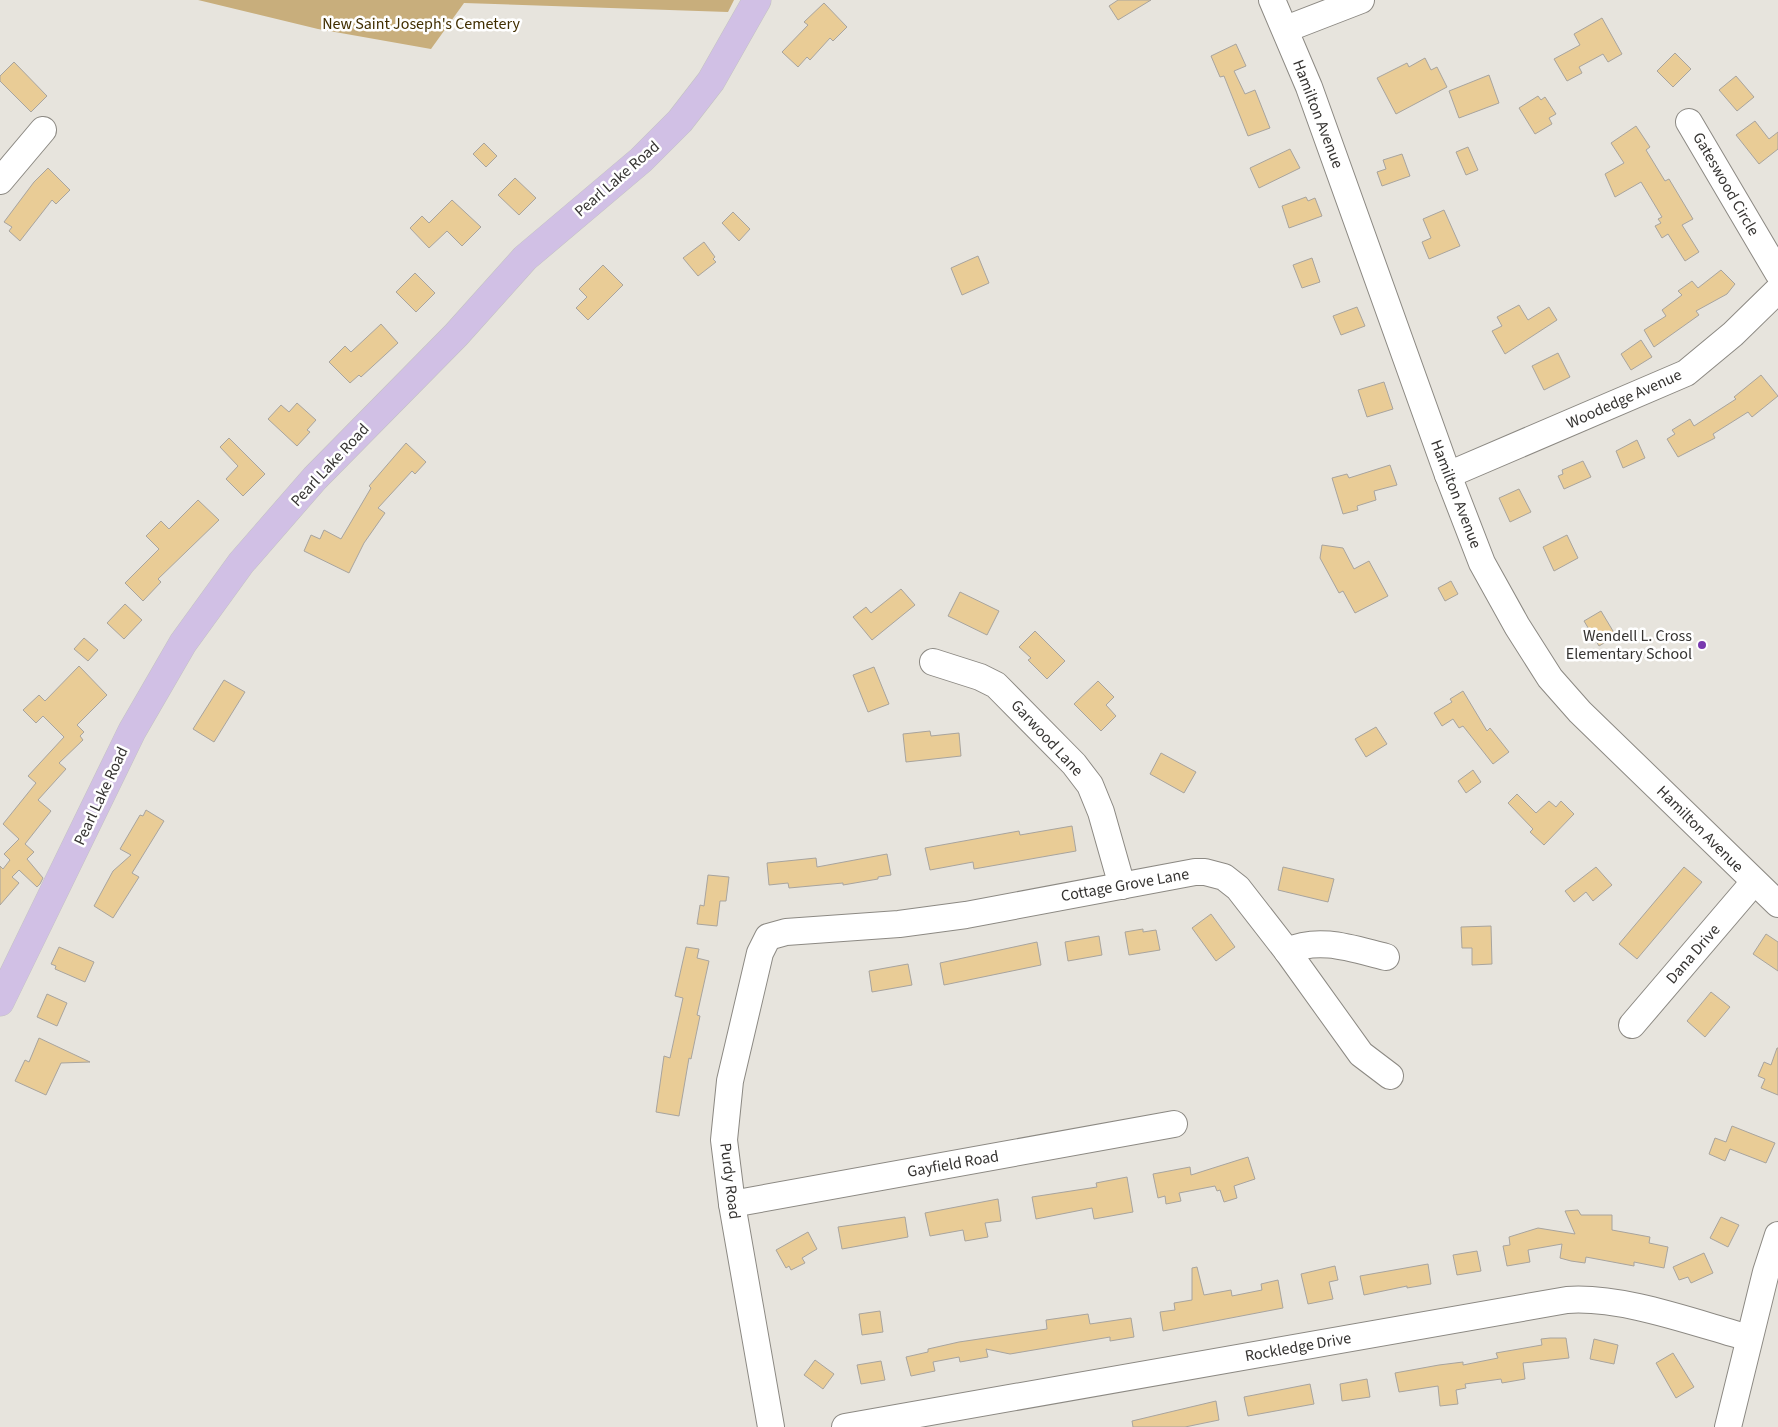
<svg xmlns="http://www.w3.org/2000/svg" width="1778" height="1427" font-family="'Source Sans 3',sans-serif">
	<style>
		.green { fill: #c8ae7c }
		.building { fill: #e9cc96; stroke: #a8a49e }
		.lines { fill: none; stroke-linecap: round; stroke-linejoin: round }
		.minor-casing { stroke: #8c8983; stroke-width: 28 }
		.major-casing { stroke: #c3c2c2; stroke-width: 29 }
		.minor { stroke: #fff; stroke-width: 26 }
		.major { stroke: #d1c0e5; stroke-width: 28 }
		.poi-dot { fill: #7839ae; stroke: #fff; stroke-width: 2 }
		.labels { text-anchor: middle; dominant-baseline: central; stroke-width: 5; stroke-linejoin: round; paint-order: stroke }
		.park-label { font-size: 16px; fill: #412e00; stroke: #fff }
		.street-label { font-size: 16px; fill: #363432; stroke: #fff }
		.poi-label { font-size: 16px; fill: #363432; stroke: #fff; text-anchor: end }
	</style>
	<rect width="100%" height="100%" fill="#e7e4dd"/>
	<!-- green -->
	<polygon class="green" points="198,0 734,0 728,12 464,3 431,49 318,29"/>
	<!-- building -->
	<g class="building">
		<polygon points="1118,0 1151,0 1118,20 1109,6"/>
		<polygon points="824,3 847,27 833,41 830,38 810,60 807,57 798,67 782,52 808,25 804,22"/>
		<polygon points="1602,18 1622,54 1608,62 1603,54 1579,67 1582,73 1567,81 1554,59 1580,45 1574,34"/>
		<polygon points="1236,44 1246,66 1234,71 1245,94 1255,90 1270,128 1248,136 1224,76 1220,77 1211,56"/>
		<polygon points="1675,53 1691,69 1673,87 1657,71"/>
		<polygon points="1425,58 1431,70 1437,67 1447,87 1396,114 1377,78 1407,63 1409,67"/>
		<polygon points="14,62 47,96 31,112 0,81 0,76"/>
		<polygon points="1489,75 1499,103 1459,118 1449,91"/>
		<polygon points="1736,76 1754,97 1737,111 1719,90"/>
		<polygon points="1538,96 1541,100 1545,97 1556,114 1549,118 1552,124 1535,134 1519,108"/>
		<polygon points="1755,121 1769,139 1778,132 1778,149 1759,164 1736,135"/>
		<polygon points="1636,126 1650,147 1646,150 1665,181 1669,179 1693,219 1682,225 1699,252 1685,261 1668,234 1662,238 1655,226 1661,223 1658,219 1662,217 1641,182 1615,197 1605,174 1624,163 1611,143"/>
		<polygon points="484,143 497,156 486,167 473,154"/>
		<polygon points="1468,147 1478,170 1466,175 1456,152"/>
		<polygon points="1290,149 1300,168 1259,188 1250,168"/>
		<polygon points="1402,154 1410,176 1382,186 1377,172 1386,169 1383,160"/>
		<polygon points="48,168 70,190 56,204 52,200 20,241 9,231 12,227 4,222 34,182"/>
		<polygon points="515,178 536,198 519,215 498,195"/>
		<polygon points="1306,197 1308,201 1315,198 1322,216 1289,228 1282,206"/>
		<polygon points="452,200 481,227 462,246 447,231 429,248 410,228 422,216 429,223"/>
		<polygon points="1444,210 1460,246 1429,259 1422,242 1431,238 1423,219"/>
		<polygon points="733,212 750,229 739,241 722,223"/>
		<polygon points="704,242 715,257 713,259 716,262 698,276 683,258"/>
		<polygon points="978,256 989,283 962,295 951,268"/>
		<polygon points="1312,258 1320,282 1302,288 1293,265"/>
		<polygon points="603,265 623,285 588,320 576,308 587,297 579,289"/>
		<polygon points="1721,270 1735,284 1727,294 1696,311 1699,315 1654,347 1644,330 1666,316 1662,310 1682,295 1678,291 1692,281 1698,288"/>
		<polygon points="415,273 435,293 416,312 396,292"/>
		<polygon points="1519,305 1528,320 1549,307 1557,320 1505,354 1492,331 1502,326 1497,317"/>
		<polygon points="1357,307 1365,326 1341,335 1333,316"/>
		<polygon points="381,324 398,343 361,377 359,375 350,383 329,362 345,346 351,352"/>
		<polygon points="1641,340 1652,357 1631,370 1621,354"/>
		<polygon points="1558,353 1570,377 1544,390 1532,366"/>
		<polygon points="1761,375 1778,396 1752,417 1748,412 1713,434 1715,438 1678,457 1667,439 1675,434 1672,430 1690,419 1694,426 1736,399 1734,397"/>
		<polygon points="1384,382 1393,409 1367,417 1358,390"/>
		<polygon points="297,403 316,420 307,430 310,432 297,446 268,419 281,405 289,412"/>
		<polygon points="229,438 265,474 243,496 226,479 238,466 220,447"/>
		<polygon points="1637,440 1645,458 1623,468 1616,451"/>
		<polygon points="406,443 426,462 415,474 412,471 378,508 385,513 364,543 349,573 304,551 311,535 320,539 324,530 341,539 371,488 369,486"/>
		<polygon points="1583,461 1591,477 1564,489 1558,476 1563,474 1562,470"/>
		<polygon points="1390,465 1397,485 1374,491 1376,500 1357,506 1358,510 1343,514 1332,478 1347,474 1349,478"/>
		<polygon points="1519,489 1531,512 1510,522 1499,498"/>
		<polygon points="198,500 219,520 158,579 161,582 143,601 125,583 159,549 146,536 161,521 169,529"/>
		<polygon points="1567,535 1578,558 1554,571 1543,547"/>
		<polygon points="1322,545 1343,548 1354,569 1369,561 1388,596 1355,613 1343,591 1339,593 1320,558"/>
		<polygon points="1451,581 1458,594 1445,601 1438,588"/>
		<polygon points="901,589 915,605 872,640 853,617 866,607 871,613"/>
		<polygon points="960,592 999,611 987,635 948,616"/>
		<polygon points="125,604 142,620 124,639 107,623"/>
		<polygon points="1601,611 1616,636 1599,646 1584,621"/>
		<polygon points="1035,631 1065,661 1047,679 1028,660 1031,658 1019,647"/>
		<polygon points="84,638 98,650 88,661 74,649"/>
		<polygon points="79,666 107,695 77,725 84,732 80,736 83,740 59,763 66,769 38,800 51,811 25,844 34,852 27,859 43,878 40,884 37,887 19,870 12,877 19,883 0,905 0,866 3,869 10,860 4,854 19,839 3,824 36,783 28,776 64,737 43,716 36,723 23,710 39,695 45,701"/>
		<polygon points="874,667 889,704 868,712 853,675"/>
		<polygon points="224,680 245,692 214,742 193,729"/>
		<polygon points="1098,681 1114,697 1106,705 1116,716 1101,731 1074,704"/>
		<polygon points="1463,691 1487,731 1490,728 1509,752 1493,764 1463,726 1459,728 1453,719 1442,726 1434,713 1452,702 1450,699"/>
		<polygon points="1376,727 1387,744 1366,757 1355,739"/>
		<polygon points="930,731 931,736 959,733 961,756 906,762 903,734"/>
		<polygon points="1161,753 1196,772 1184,793 1150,774"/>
		<polygon points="1473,770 1481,782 1466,793 1458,781"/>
		<polygon points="1517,794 1536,813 1549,801 1556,807 1561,801 1574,814 1544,845 1530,832 1533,829 1508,803"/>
		<polygon points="146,810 164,821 132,873 139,877 113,918 94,906 113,871 131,855 120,849 140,815 143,816"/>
		<polygon points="1072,826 1076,851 974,869 973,862 930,870 925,848 1019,831 1020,835"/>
		<polygon points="887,854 891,875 878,877 878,879 843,885 843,883 789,888 788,883 769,885 767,863 816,858 817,867"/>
		<polygon points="1283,867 1334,879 1328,902 1278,890"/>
		<polygon points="1596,867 1612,885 1593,901 1586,892 1574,902 1565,891"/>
		<polygon points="1684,867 1702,882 1637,959 1619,944"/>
		<polygon points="708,875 729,877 726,901 720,901 717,926 697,924 700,905 704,906"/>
		<polygon points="1211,914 1235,947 1216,961 1192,928"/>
		<polygon points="1491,926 1492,964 1472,965 1472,948 1462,948 1461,927"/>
		<polygon points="1143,929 1143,932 1156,930 1160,950 1129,955 1125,932"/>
		<polygon points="1766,934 1778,942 1778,971 1753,954"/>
		<polygon points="1099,936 1102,955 1068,961 1065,942"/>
		<polygon points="1037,942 1041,965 944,985 940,963"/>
		<polygon points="59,947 94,962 85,982 55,969 56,966 51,964"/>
		<polygon points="686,947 699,949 697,958 709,961 697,1015 700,1016 691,1059 689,1058 679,1116 656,1112 664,1056 670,1058 683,998 675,996"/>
		<polygon points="908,964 912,985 872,992 869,971"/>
		<polygon points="1711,992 1730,1007 1705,1037 1687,1021"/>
		<polygon points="47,994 67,1003 57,1026 37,1017"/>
		<polygon points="39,1038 90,1062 61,1063 46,1095 15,1081 25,1060 29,1062"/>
		<polygon points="1777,1048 1778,1048 1778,1095 1761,1088 1765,1079 1758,1076 1764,1062 1771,1065"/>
		<polygon points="1732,1126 1775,1143 1766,1163 1730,1149 1725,1161 1709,1154 1715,1138 1726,1142"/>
		<polygon points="1248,1157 1255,1179 1234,1186 1237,1198 1224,1202 1220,1190 1217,1191 1215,1186 1179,1193 1181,1201 1166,1204 1165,1196 1158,1198 1153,1174 1190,1167 1191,1175"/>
		<polygon points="1127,1177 1133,1212 1094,1219 1092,1208 1036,1219 1032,1197 1097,1187 1096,1183"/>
		<polygon points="998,1199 1001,1221 985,1223 988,1237 965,1241 963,1230 930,1236 925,1213"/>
		<polygon points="1578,1210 1581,1215 1612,1215 1612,1230 1650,1237 1649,1243 1668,1247 1664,1268 1634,1262 1634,1266 1586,1257 1585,1263 1571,1261 1560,1258 1562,1244 1528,1250 1530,1262 1507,1266 1503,1246 1510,1245 1509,1237 1538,1228 1575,1234 1565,1211"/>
		<polygon points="905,1217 908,1237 842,1249 838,1227"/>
		<polygon points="1721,1217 1739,1225 1728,1247 1710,1238"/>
		<polygon points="808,1232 817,1249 802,1258 805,1263 791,1270 789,1266 786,1268 776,1250"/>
		<polygon points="1477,1251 1481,1271 1457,1275 1453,1255"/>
		<polygon points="1704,1253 1713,1273 1691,1283 1688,1277 1679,1280 1673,1267"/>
		<polygon points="1428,1264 1431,1284 1407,1288 1407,1286 1364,1295 1360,1276"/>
		<polygon points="1335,1266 1338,1280 1329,1282 1333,1299 1308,1304 1301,1274"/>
		<polygon points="1197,1267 1204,1295 1231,1290 1232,1296 1262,1290 1261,1284 1278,1280 1283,1308 1163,1331 1160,1312 1175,1310 1174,1303 1192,1300 1192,1268"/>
		<polygon points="880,1311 883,1332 862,1335 859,1314"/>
		<polygon points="1088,1314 1090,1324 1131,1318 1134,1337 1110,1341 1110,1337 1010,1354 986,1349 988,1357 960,1362 959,1357 933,1362 935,1371 911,1376 906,1357 928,1352 928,1349 959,1342 1047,1329 1046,1320"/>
		<polygon points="1550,1338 1566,1338 1569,1358 1523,1363 1525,1379 1502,1383 1501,1379 1465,1384 1466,1388 1456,1390 1458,1404 1440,1406 1438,1386 1399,1392 1395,1373 1439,1365 1463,1362 1463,1365 1498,1358 1496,1353 1542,1345 1541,1339"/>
		<polygon points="1594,1339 1618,1345 1614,1364 1590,1359"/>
		<polygon points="1673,1353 1694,1387 1676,1398 1656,1363"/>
		<polygon points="815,1360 834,1374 823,1389 804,1375"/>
		<polygon points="881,1361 885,1380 861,1384 857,1365"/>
		<polygon points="1367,1379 1370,1397 1342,1401 1340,1384"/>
		<polygon points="1310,1384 1314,1404 1248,1416 1244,1397"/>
		<polygon points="1216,1401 1219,1420 1185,1427 1133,1427 1132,1421"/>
	</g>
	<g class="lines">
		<!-- minor casing -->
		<g class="minor-casing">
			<g id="minor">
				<polyline points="1272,0 1309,87 1448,475 1482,563 1517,626 1550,678 1580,712 1778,904"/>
				<polyline points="1286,29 1361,0"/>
				<polyline points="1689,122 1778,273"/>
				<polyline points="0,181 43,130"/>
				<polyline points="1448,475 1686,373 1733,334 1778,290"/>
				<polyline points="933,662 980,677 996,685 1074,764 1090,785 1101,812 1122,886"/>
				<path d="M1287 951C1320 936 1353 949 1386 957"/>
				<polyline points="1632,1025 1754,882"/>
				<polyline points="732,1204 1174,1124"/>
				<polyline points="771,1427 732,1204 724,1140 730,1081 760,953 768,937 786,932 899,924 966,915 1195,872 1205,872 1224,877 1238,888 1287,951 1361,1054 1390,1076"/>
				<path d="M845 1427 1567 1300C1623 1296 1694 1323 1749 1338"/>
				<polyline points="1728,1427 1766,1272 1778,1235"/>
			</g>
		</g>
		<!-- major casing -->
		<g class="major-casing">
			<polyline id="major" points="0,1002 132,731 183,643 241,563 315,478 456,335 525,258 641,160 680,121 711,81 757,0"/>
		</g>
		<!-- minor -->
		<use href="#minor" class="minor"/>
		<!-- major -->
		<use href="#major" class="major"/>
	</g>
	<!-- markers -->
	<circle class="poi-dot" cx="1702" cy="645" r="5"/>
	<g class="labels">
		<!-- park labels -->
		<g class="park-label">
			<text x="421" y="24">New Saint Joseph's Cemetery</text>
		</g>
		<!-- street labels -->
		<g class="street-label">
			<text transform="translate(1318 114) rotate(69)">Hamilton Avenue</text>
			<text transform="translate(617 179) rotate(-41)">Pearl Lake Road</text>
			<text transform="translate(1726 184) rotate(60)">Gateswood Circle</text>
			<text transform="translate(1624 399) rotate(-24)">Woodedge Avenue</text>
			<text transform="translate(330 465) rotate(-47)">Pearl Lake Road</text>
			<text transform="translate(1456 494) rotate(69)">Hamilton Avenue</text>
			<text transform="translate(1047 738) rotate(47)">Garwood Lane</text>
			<text transform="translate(101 796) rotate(-65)">Pearl Lake Road</text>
			<text transform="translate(1700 829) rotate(45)">Hamilton Avenue</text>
			<text transform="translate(1125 885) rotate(-10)">Cottage Grove Lane</text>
			<text transform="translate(1693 954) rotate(-49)">Dana Drive</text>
			<text transform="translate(953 1164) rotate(-10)">Gayfield Road</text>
			<text transform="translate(730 1181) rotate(83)">Purdy Road</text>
			<text transform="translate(1298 1347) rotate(-10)">Rockledge Drive</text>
		</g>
		<!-- poi labels -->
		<g class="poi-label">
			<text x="1692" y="636">Wendell L. Cross<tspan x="1692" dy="18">Elementary School</tspan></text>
		</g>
	</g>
</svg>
